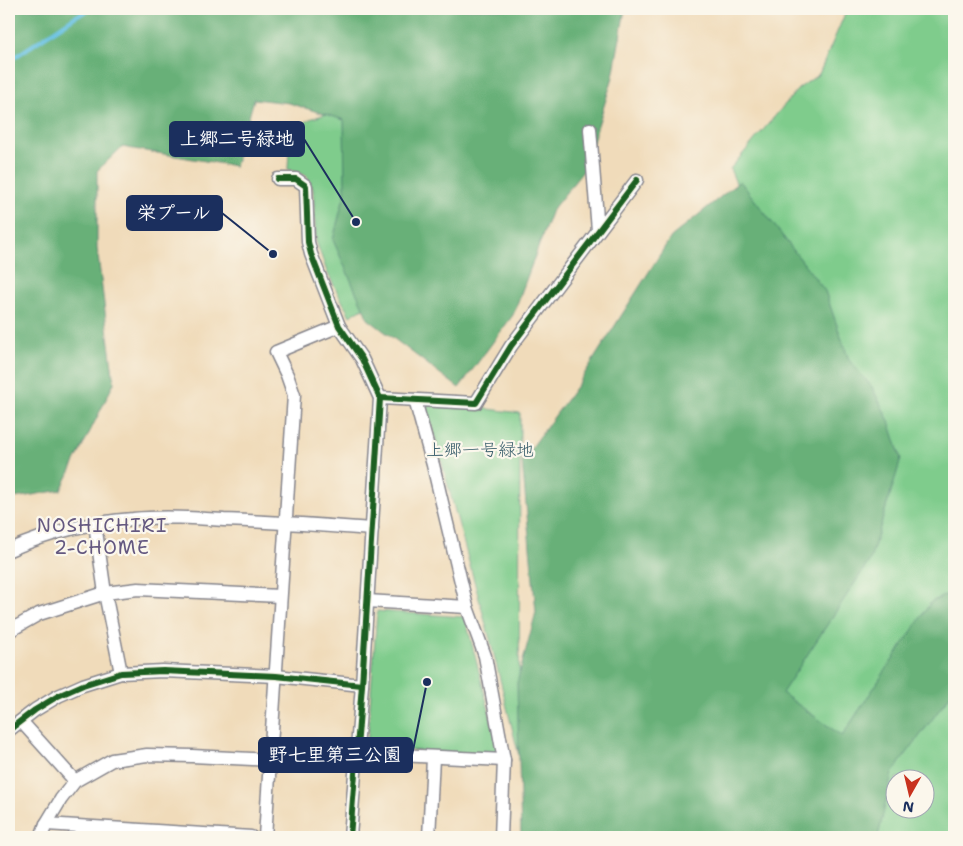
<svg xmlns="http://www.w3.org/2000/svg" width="963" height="846" font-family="'Shantell Sans','Klee One',sans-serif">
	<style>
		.green { fill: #7fcc8c; stroke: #4d7e75; fill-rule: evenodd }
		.forest { fill: #67b078; stroke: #41706b }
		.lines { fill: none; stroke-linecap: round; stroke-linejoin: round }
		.stream { stroke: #66c1e4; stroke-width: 4 }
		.minor-casing { stroke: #86858c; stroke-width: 15 }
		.minor { stroke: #fff; stroke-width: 12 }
		.cycleway-casing { stroke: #fbf7ec; stroke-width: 9 }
		.cycleway { stroke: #1b5e20; stroke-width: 6 }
		.labels { text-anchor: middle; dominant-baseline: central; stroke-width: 4.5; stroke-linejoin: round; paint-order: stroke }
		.park-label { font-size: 18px; fill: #395e6c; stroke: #fbf7ec }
		.neighbourhood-label { font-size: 19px; letter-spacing: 1px; fill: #645880; stroke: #fbf7ec }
		.leader { fill: none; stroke: #1b2f5e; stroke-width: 2 }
		.callout-dot { fill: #1b2f5e; stroke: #fbf7ec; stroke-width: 2 }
		.callout { fill: #1b2f5e; stroke: #1b2f5e; stroke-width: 2 }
		.callout-label { font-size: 19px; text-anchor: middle; font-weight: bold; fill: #fff }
	</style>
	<rect width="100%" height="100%" fill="#fbf7ec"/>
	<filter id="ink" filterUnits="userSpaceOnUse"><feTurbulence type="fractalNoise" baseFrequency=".02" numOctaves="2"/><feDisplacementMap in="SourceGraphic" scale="10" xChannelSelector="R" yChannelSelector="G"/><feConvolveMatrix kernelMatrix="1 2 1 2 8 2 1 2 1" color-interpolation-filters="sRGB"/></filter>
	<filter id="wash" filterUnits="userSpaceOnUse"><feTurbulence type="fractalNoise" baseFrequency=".0096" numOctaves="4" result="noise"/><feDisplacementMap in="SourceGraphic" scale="20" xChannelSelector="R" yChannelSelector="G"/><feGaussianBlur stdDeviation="1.12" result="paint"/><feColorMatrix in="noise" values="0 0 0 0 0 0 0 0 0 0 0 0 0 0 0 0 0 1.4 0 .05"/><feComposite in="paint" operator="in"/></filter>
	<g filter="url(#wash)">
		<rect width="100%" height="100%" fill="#f0dbba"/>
		<!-- green -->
		<g class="green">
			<path d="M847 9H954V837H876L809 736 780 704 773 270 730 169 798 89 819 74ZM896 778H926V808H896Z"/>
			<polygon points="339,110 356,112 416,275 350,316 327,272 316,241 313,189 307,176 288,169 290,133 310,119"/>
			<polygon points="425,401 520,413 519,756 491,643"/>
			<polygon points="377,611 465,617 501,757 367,747"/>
		</g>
		<!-- forest -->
		<g class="forest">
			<polygon points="9,9 625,9 613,77 584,170 552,210 513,315 459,388 368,319 333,240 345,192 344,120 289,103 254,99 235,166 122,147 97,171 97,248 114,383 61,490 9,499"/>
			<polygon points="740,181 825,291 849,360 872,387 889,421 901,459 870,560 782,693 842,736 931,602 954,591 954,690 892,773 878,837 521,837 517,683 536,612 522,461 578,384 671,237"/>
		</g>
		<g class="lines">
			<!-- stream -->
			<polyline class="stream" points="9,61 76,16 93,9"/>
		</g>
	</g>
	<g filter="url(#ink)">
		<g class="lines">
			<!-- minor casing -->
			<g class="minor-casing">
				<g id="minor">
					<polyline points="590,129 598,231"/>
					<polyline points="278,179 296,179 306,186 308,242 311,254 339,326 362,359 380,398 362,685 350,837"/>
					<polyline points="380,398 476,403 511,346 637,180"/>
					<polyline points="415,400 433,465 467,607 485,656 504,760 501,837"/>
					<polyline points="95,524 105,593 121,673"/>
					<path d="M9 550C48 533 91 522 133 519 163 516 194 518 224 520 273 522 322 525 372 529"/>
					<polyline points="367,601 467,607"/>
					<polyline points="9,631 39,614 105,593 138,589 280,596"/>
					<polyline points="21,721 75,781"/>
					<polyline points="9,730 35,710 58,696 83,685 121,673 163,671 276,676 362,685"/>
					<polyline points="355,753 504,760"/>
					<polyline points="46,824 251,837"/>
					<polyline points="41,837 46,824 61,799 75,781 112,760 147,755 192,756 271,760"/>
					<polyline points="265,837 294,395 287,375 276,352 339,326"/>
					<polyline points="429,837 433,758"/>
				</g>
			</g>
			<!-- minor -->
			<use href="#minor" class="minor"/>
			<!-- cycleway casing -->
			<g class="cycleway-casing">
				<g id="cycleway">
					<polyline points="278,179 296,179 306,186 308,242 311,254 339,326 362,359 380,398 362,685 350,837"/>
					<polyline points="380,398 476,403 511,346 637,180"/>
					<polyline points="9,730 35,710 58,696 83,685 121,673 163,671 276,676 362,685"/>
				</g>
			</g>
			<!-- cycleway -->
			<use href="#cycleway" class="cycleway"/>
		</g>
	</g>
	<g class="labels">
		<!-- park labels -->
		<g class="park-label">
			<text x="480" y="450">上郷一号緑地</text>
		</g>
		<!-- neighbourhood labels -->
		<g class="neighbourhood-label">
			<text x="102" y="525">NOSHICHIRI<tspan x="102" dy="22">2-CHOME</tspan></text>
		</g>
	</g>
	<!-- callouts -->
	<path class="leader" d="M356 222L304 139M273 254L222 213M427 682L412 755"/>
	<g class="callout-dot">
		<circle cx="356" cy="222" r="5"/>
		<circle cx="273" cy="254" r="5"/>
		<circle cx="427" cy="682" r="5"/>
	</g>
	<g class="callout">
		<rect x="170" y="122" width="134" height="34" rx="5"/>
		<rect x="127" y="196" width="95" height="34" rx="5"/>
		<rect x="259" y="738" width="153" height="34" rx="5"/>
	</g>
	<g class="callout-label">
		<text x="237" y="145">上郷二号緑地</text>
		<text x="174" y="219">栄プール</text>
		<text x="335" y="761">野七里第三公園</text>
	</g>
	<!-- margin -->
	<rect width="963" height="846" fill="none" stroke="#fbf7ec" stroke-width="30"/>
	<!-- north arrow -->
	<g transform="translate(910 794) rotate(188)"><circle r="24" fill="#fbf7ec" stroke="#a1a7b3"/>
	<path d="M0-4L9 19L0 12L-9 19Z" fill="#c8321e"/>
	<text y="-8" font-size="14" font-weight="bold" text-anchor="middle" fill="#1b2f5e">N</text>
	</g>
</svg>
